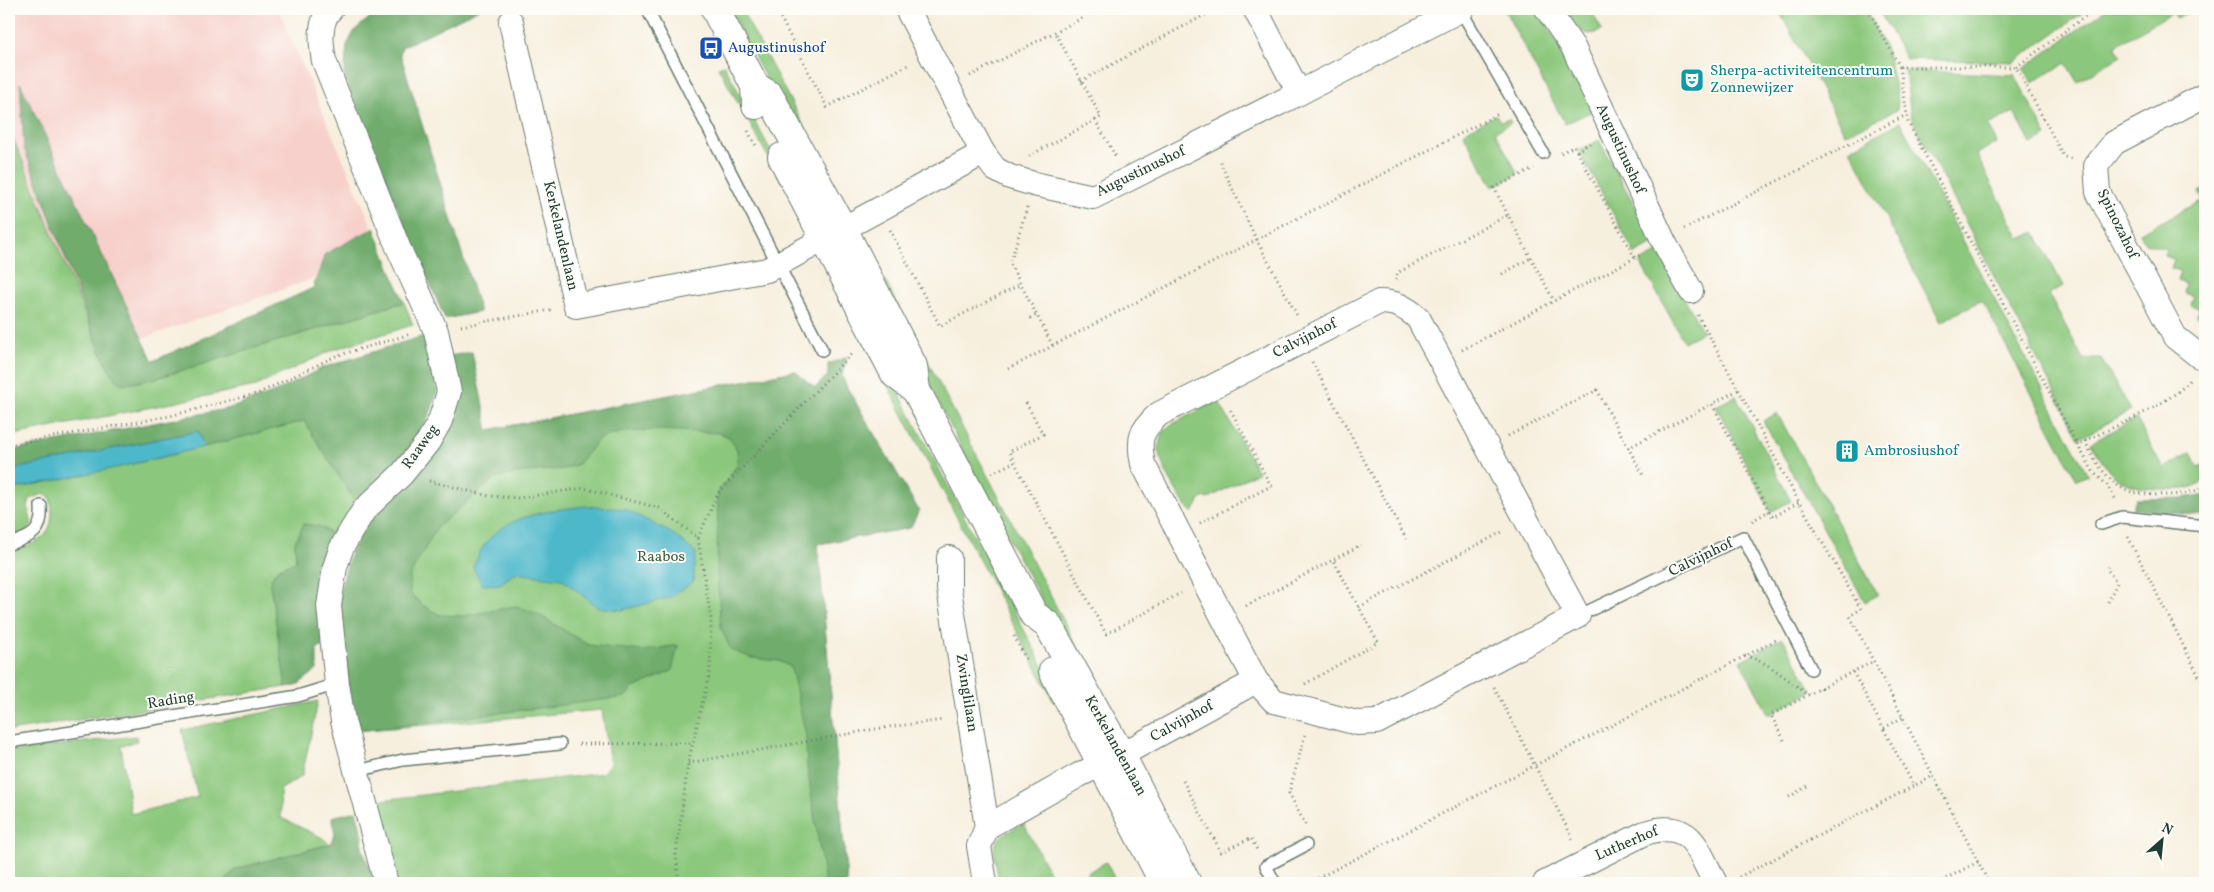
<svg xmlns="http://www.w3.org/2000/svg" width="2214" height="892" font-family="Vollkorn,serif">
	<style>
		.built { fill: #f7d0cb }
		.green { fill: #8bc77c; stroke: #558258 }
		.forest { fill: #70ac6c; stroke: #487450 }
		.water { fill: #4db8ca; stroke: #367a7f }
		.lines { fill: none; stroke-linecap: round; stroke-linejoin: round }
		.lane-casing { stroke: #6b7b70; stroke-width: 14 }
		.street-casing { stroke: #6b7b70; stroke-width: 26 }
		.secondary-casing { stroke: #6b7b70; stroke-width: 30 }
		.path { stroke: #6b7b70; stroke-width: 3; stroke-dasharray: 1 4; stroke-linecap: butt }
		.lane { stroke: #fff; stroke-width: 11 }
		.street { stroke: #fff; stroke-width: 24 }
		.secondary { stroke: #fff; stroke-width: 28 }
		.labels { text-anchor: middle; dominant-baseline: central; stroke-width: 4; stroke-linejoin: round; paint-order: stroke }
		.transit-label { font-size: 15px; fill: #164399; stroke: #fdfcf7; text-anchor: start }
		.culture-label { font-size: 15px; fill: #0d838f; stroke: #fdfcf7; text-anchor: start }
		.street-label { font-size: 15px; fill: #1f3d34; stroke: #fdfcf7 }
		.park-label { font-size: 15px; fill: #3a6046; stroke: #fdfcf7 }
	</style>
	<rect width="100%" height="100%" fill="#fdfcf7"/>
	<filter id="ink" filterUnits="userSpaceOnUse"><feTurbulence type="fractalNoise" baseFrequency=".02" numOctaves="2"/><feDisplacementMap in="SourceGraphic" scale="10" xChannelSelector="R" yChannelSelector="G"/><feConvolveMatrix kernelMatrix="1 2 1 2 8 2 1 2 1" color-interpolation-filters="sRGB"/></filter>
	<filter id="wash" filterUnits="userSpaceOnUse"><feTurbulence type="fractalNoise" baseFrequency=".0096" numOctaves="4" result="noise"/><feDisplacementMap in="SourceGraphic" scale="20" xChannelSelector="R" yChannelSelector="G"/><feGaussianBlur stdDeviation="1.12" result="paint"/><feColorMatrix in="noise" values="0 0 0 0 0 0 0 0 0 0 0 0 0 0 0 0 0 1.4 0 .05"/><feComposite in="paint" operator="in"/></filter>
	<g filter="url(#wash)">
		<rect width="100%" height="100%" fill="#f7efde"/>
		<!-- built -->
		<polygon class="built" points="9,9 278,9 384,254 101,353 9,136"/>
		<!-- green -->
		<g class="green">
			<polygon points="729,9 741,9 824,163 817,166 775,96"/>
			<polygon points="1504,9 1535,9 1541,14 1595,110 1565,124"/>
			<path d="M1564 9H1590L1602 30C1582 42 1574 23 1564 9Z"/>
			<polygon points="1778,9 1865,9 1886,49 1898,101 1897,110 1845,134"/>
			<polygon points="1878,9 2088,9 2014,62 1906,59"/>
			<polygon points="2106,9 2195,9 2177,19 2173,12 2115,46 2121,56 2077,82 2066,63 2032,83 2023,69"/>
			<polygon points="724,65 788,182 783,184 718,67"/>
			<polygon points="1905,70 2015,75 2047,136 2031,144 2014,112 1988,125 1997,143 1976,154 2020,239 2035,232 2063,286 2049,294 2083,359 2101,359 2131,410 2079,439 1911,117"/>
			<polygon points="1496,115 1501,122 1509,119 1511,123 1495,132 1518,174 1493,187 1463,133"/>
			<polygon points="1900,122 2088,475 2077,480 1982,300 1941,322 1850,149"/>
			<path d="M9 128 101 353C121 391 115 386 157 378L404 302 413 325 335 349 256 386 9 436Z"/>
			<polygon points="1599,140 1655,243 1635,254 1579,151"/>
			<polygon points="2205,188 2205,320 2196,317 2200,308 2191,305 2193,296 2184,293 2186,284 2177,281 2180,271 2171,268 2174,259 2164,256 2166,249 2145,243 2140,233 2203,200 2199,192"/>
			<polygon points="1659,252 1703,332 1684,342 1640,262"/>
			<polygon points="885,280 1079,650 1100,691 1062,637 1001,525 878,284"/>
			<polygon points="844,303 882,361 1061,700 1054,702"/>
			<polygon points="795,371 815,388 842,376 846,386 919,511 910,528 818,544 847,883 395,883 390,865 391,854 389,842 381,832 373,801 603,773 610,764 602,710 356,731 338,624 488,430"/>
			<polygon points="1736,396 1791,501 1771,512 1716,406"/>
			<path d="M1218 400 1258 472 1207 499 1205 497 1200 500 1193 513 1186 507C1175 486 1143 447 1169 426Z"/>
			<polygon points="1777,413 1878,595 1865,602 1763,421"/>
			<path d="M2136 418 2163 468 2191 453 2199 468 2205 465V481C2189 490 2182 490 2164 489 2123 489 2110 478 2091 443Z"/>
			<path d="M304 421 358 506 335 542 330 532 295 542 296 561 277 569 270 584 286 687 9 731V552C43 542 57 535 50 497L43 494 30 499 28 507 32 525 26 532 9 536V490L151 460Z"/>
			<polygon points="1783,638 1812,691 1769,715 1740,661"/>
			<polygon points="318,701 302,776 280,790 281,818 321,837 330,844 236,869 224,883 9,883 9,751 136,736 137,741 121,746 131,814 198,797 182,730"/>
			<path d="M1024 824 1054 881 999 883C994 845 985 841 1024 824Z"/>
			<polygon points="1106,862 1117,883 1089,883 1087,873"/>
		</g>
		<!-- forest -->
		<g class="forest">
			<polygon points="390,9 479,9 402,47 400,53 480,312 445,319 357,112 344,74 347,45 355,30 374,14"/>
			<path d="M20 83 153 361 313 288 325 254 374 228 404 302 157 378C115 386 121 391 101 353L24 148Z"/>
			<path d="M423 336C429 352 436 372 437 389 437 395 434 402 432 408 418 448 386 476 358 506L304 421 204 447 198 431 9 470V451L231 408 275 392 322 368Z"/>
			<polygon points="472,352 488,430 795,371 815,388 828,375 828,364 847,357 842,376 846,386 919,511 910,528 818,544 847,883 825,883 807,767 806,736 791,667 779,661 752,658 731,650 721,628 717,573 718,493 738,464 737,450 729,437 719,433 660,430 622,432 599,439 578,464 564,469 523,472 494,479 437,527 410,575 410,593 422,605 440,615 464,616 516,606 536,613 588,645 643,651 678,645 672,671 633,688 625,697 356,731 351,712 339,594 351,552 363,529 427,457 449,356"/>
			<polygon points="2205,494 2205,516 2132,509 2136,499 2184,498"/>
			<path d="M304 524C319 526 328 526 335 542L322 647 317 648V670L296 686 286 687 270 584C272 569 284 566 296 561L295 542Z"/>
			<polygon points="356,811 363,836 362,848 375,883 224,883 236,869 330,844 335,835 332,817"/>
		</g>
		<!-- water -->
		<g class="water">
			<polygon points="198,431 204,447 120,467 9,490 9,470"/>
			<path d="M585 506 625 509 673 534 696 553 693 582 669 598 622 610 597 607 562 579 515 573 500 584 483 585 473 568C476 561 479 553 483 547 505 514 549 511 585 506Z"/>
		</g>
	</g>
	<g filter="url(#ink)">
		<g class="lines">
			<!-- lane casing -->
			<g class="lane-casing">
				<g id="lane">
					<polyline points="647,9 822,350"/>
					<polyline points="1460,9 1543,153"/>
					<polyline points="2101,524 2122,517 2205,526"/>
					<path d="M9 544C33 537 43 531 41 506"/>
					<polyline points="1578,616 1743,537 1811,669"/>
					<polyline points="9,742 298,696 337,684"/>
					<polyline points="357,771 403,760 560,744"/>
					<polyline points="1275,883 1266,866 1306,845"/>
				</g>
			</g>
			<!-- street casing -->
			<g class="street-casing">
				<g id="street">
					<path d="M331 9C318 22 321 44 324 61L398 247 436 331 449 392 440 421 428 442 402 474 364 510 351 531 341 549 335 567 329 606 337 684 343 721 386 883"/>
					<polyline points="907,9 983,153 995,169 1010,177 1034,184 1093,197 1299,93 1255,9"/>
					<polyline points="1547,9 1573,47 1664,242 1691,291"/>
					<polyline points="511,22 576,306 767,270 983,153"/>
					<polyline points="1299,93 1462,9"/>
					<polyline points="2205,95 2114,143 2096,166 2098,192 2175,337 2199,356 2205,356"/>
					<path d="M1379 302C1396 302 1405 307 1418 318L1578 616 1377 722 1357 723 1274 701 1256 681 1143 464C1138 439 1140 431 1159 414Z"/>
					<polyline points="949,558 949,589 987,827 979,846 985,883"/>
					<polyline points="987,827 1079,775 1121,755 1256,681"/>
					<path d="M1545 883 1645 833C1691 818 1697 848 1715 883"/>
				</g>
			</g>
			<!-- secondary casing -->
			<g class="secondary-casing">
				<g id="secondary">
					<polyline points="715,9 755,86 756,105"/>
					<polyline points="755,86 769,95 843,229 913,366 916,390 1034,615 1048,625 1121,755 1187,883"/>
					<polyline points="782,157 895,374 916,390"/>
					<polyline points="1053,671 1164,883"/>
				</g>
			</g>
			<!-- path -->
			<g class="path">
				<polyline points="776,9 827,107 908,65"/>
				<polyline points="1127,9 1129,12"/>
				<polyline points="1868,9 1900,67 2016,67 2064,157 2074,159"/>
				<polyline points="1900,67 1908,122 2075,441 2094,473 2107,485 2116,500"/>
				<polyline points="2016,67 2095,9"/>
				<polyline points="970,76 1084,17"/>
				<polyline points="1081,81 1216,9"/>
				<polyline points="1095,120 1116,157"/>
				<polyline points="748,131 757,148"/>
				<polyline points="1577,151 1635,258"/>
				<polyline points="1561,153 1574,146 1577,151 1591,142"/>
				<polyline points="1029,156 1101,117 1055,32"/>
				<polyline points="1220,162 1256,239 1298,317"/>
				<polyline points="1027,207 1010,264 1053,346"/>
				<polyline points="1508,215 1494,188 1534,168"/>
				<polyline points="1684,229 1906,115"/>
				<polyline points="890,230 940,326 1021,284"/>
				<polyline points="1502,274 1531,258"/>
				<polyline points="1396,280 1397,273 1508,215 1554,301"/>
				<polyline points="1698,315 1799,502 1861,609 1850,616 1989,883"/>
				<polyline points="1030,318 1037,315"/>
				<polyline points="461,326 551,310"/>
				<polyline points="1462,350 1642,254"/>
				<polyline points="1312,362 1406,539"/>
				<polyline points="1008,369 1500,113"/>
				<polyline points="1738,390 1712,404 1769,511"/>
				<polyline points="1026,403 1043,434 1009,452 1106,634 1181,593"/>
				<polyline points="1508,436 1597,390 1643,475"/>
				<path d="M2076 441 2081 443C2105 430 2180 401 2190 378"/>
				<path d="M2085 441C2094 461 2107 481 2127 491 2151 496 2183 498 2205 487"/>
				<polyline points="9,445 170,416 259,393 336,356 411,334"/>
				<polyline points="1628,448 1712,404"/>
				<polyline points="992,473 1014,462"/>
				<polyline points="429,481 489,496 519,498 584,488 659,508 698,538 711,619 710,671 688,763 676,855 679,883"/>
				<polyline points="1752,521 1769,511 1773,517 1799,502"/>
				<polyline points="1200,523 1271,486 1229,407"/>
				<polyline points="2128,537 2205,688"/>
				<polyline points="698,538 718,493 853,352"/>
				<polyline points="2108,602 2117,583 2107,569 2108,567"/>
				<polyline points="1246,606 1361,545"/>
				<polyline points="1359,607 1504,531"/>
				<polyline points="1014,636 1027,661"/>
				<path d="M1745 656C1769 661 1789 682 1809 695"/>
				<polyline points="1853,672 1914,786"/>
				<polyline points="1305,684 1378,642 1333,560"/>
				<polyline points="1494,687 1574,841"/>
				<polyline points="1821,688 1874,661"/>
				<polyline points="1884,728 1903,717"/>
				<polyline points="1305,735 1289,793 1307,828"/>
				<polyline points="1784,740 1771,715 1821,688 1819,685"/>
				<polyline points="579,744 693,743"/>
				<polyline points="688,763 881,728 944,720"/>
				<polyline points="1183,781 1221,852 1251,838 1257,850"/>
				<polyline points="1789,797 1809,785"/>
				<polyline points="1739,877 1933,776"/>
				<polyline points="1309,883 1776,640"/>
				<polyline points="1937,883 1978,862"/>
			</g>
			<!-- lane -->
			<use href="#lane" class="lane"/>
			<!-- street -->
			<use href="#street" class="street"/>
			<!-- secondary -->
			<use href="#secondary" class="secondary"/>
		</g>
	</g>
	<!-- icons -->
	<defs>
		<g id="bus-square" transform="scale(1.25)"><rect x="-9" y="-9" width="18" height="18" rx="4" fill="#1a4fb4" stroke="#fdfcf7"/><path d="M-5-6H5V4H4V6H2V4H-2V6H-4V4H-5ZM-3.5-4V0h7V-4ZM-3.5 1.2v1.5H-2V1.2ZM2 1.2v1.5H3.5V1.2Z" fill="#fff"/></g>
		<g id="theatre-square" transform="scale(1.25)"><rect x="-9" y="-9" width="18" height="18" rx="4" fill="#0f9aa8" stroke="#fdfcf7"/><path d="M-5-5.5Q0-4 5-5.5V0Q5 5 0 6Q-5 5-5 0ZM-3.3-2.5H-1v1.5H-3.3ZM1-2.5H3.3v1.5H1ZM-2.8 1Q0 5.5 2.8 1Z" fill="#fff"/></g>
		<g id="building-square" transform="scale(1.25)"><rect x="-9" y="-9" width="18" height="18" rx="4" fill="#0f9aa8" stroke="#fdfcf7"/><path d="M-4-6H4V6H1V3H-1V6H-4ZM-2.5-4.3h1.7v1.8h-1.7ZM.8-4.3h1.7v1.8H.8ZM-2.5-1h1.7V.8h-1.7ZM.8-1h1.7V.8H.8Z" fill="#fff"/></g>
	</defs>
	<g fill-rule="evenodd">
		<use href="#bus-square" x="711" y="48"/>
		<use href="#theatre-square" x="1692" y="80"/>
		<use href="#building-square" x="1847" y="451"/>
	</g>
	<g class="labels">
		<!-- transit labels -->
		<g class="transit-label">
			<text x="728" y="48">Augustinushof</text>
		</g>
		<!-- culture labels -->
		<g class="culture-label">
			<text x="1710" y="71">Sherpa-activiteitencentrum<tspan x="1710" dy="17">Zonnewijzer</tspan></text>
			<text x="1864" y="451">Ambrosiushof</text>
		</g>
		<!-- street labels -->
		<g class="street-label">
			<text transform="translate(1620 149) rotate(65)">Augustinushof</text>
			<text transform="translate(1141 172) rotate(-26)">Augustinushof</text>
			<text transform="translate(2117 224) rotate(64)">Spinozahof</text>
			<text transform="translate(560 236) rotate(77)">Kerkelandenlaan</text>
			<text transform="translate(1305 339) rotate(-27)">Calvijnhof</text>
			<text transform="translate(421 447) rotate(-54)">Raaweg</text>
			<text transform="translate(1701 558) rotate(-26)">Calvijnhof</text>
			<text transform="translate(966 693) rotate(81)">Zwinglilaan</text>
			<text transform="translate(171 701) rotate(-9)">Rading</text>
			<text transform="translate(1182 722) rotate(-29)">Calvijnhof</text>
			<text transform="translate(1115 746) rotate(61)">Kerkelandenlaan</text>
			<text transform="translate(1627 844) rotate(-23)">Lutherhof</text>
		</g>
		<!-- park labels -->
		<g class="park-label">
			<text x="661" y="557">Raabos</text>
		</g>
	</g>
	<!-- margin -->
	<rect width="2214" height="892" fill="none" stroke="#fdfcf7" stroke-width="30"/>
	<!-- north arrow -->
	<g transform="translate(2162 840) rotate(27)" stroke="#fdfcf7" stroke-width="4" paint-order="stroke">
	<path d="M0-4L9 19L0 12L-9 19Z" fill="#1f3d34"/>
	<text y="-8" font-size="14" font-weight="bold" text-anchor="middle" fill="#1f3d34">N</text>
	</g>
</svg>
